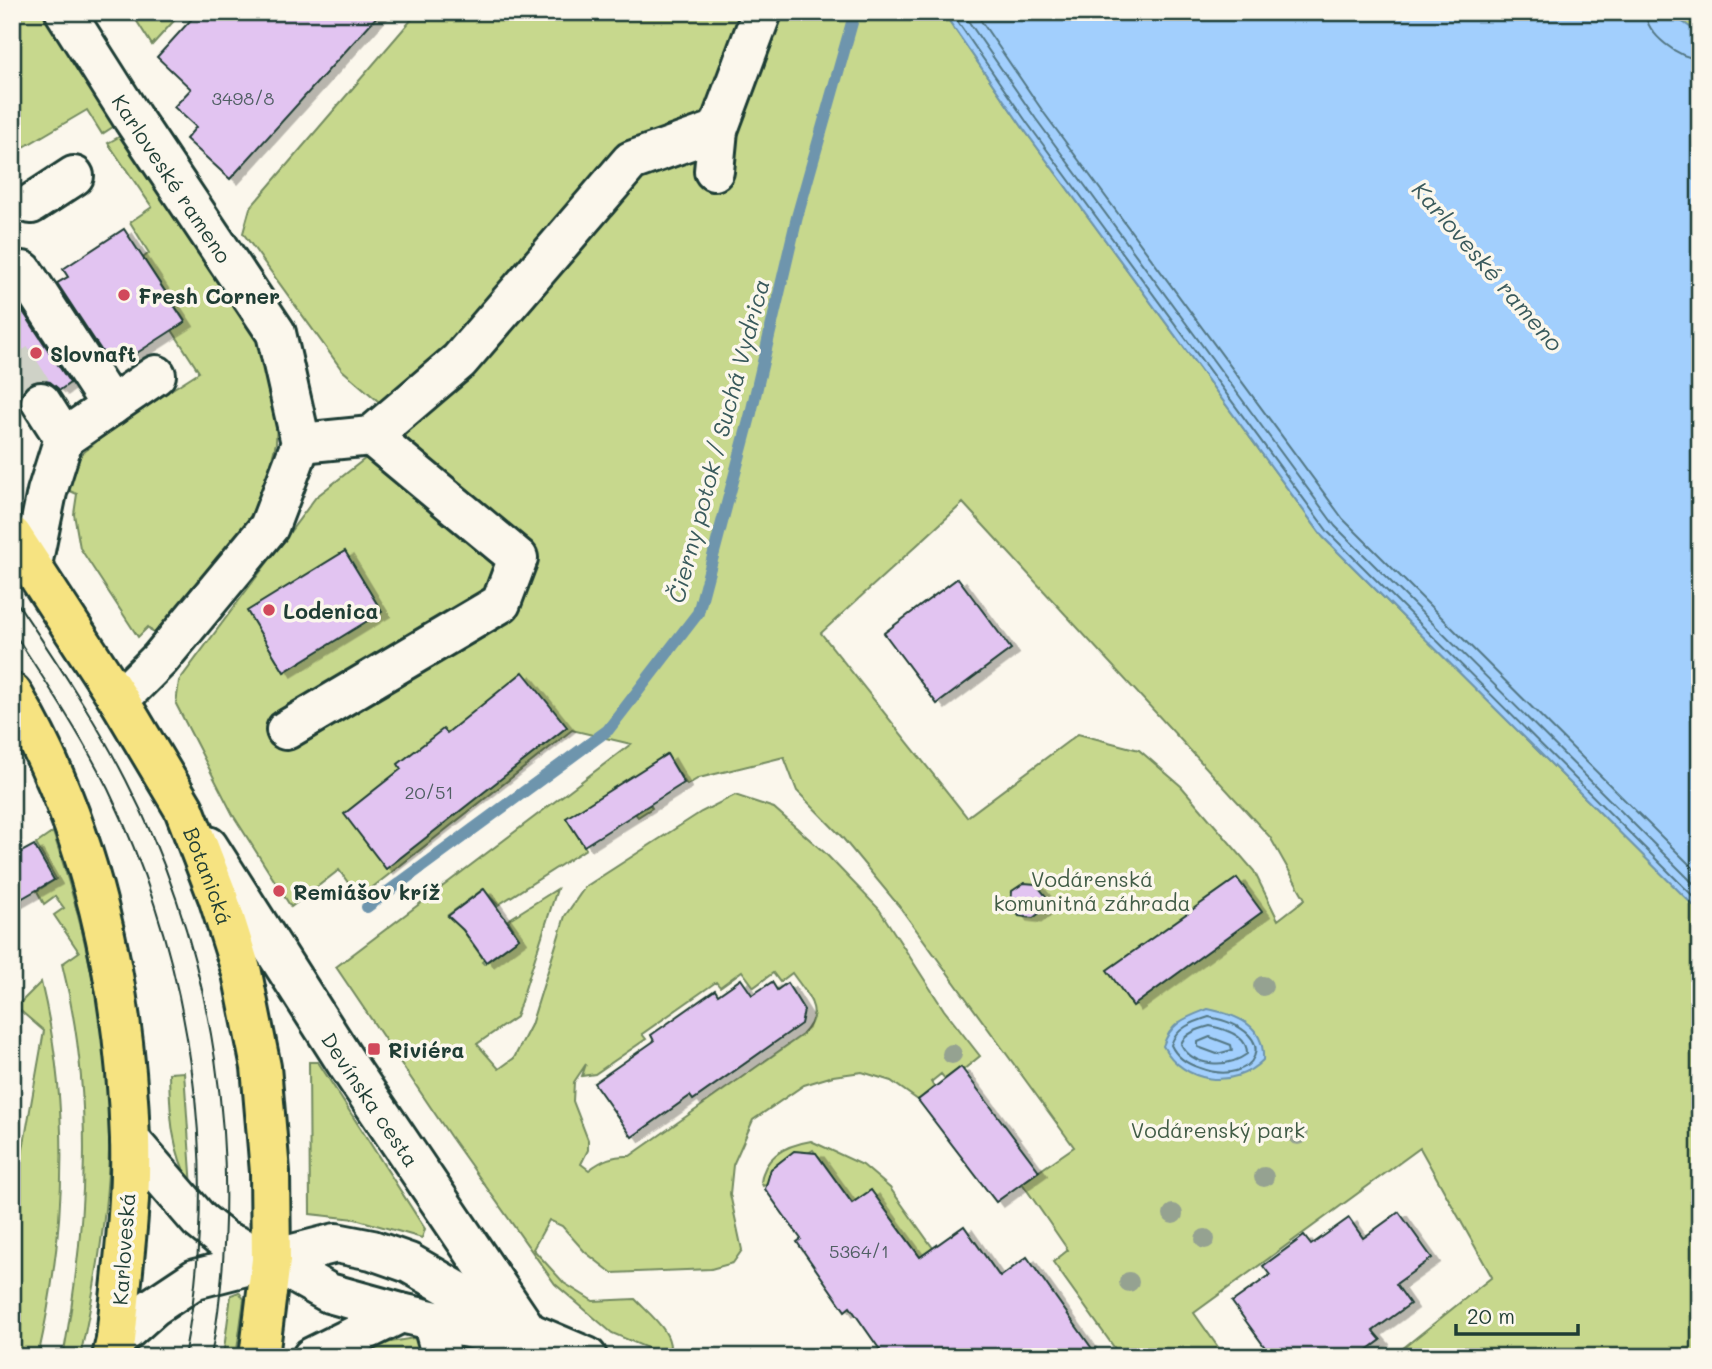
<svg xmlns="http://www.w3.org/2000/svg" width="1712" height="1369" font-family="Mali,sans-serif">
	<style>
		.green { fill: #c7d88d; stroke: #738a60; stroke-width: 2; fill-rule: evenodd }
		.water { fill: #a2cffd; stroke: #6e95ad; stroke-width: 2 }
		.lines { fill: none; stroke-linecap: round; stroke-linejoin: round }
		.shore { stroke: #537784; stroke-width: 2 }
		.stream { stroke: #6e95ad; stroke-width: 12 }
		.building { fill: #e2c4f1; stroke: #1f3d34; stroke-width: 2; filter: url(#shadow) }
		.minor-tunnel { stroke: #cfd2c7; stroke-width: 38; stroke-dasharray: 38 19; stroke-linecap: butt }
		.minor-casing { stroke: #1f3d34; stroke-width: 44 }
		.major-casing { stroke: #1f3d34; stroke-width: 44 }
		.minor { stroke: #fbf7ec; stroke-width: 38 }
		.major { stroke: #f6e381; stroke-width: 38 }
		.tram { stroke: #1f3d34; stroke-width: 2 }
		.tree { fill: #95a291 }
		.poi-dot { fill: #d1495b; stroke: #fbf7ec; stroke-width: 2.5 }
		.labels { text-anchor: middle; dominant-baseline: central; stroke-width: 7; stroke-linejoin: round; paint-order: stroke }
		.number-label { font-size: 18px; fill: #505f63 }
		.street-label { font-size: 21px; fill: #1f3d34; stroke: #fbf7ec }
		.poi-label { font-size: 21px; font-weight: bold; fill: #1f3d34; stroke: #fbf7ec; text-anchor: start }
		.park-label { font-size: 21px; fill: #415c46; stroke: #fbf7ec }
		.water-label { font-size: 23px; font-style: italic; fill: #395a5c; stroke: #fbf7ec }
	</style>
	<defs>
		<filter id="shadow"><feDropShadow dx="8" dy="4.5" stdDeviation="0" flood-color="#0004"/></filter>
	</defs>
	<rect width="100%" height="100%" fill="#fbf7ec"/>
	<filter id="ink" filterUnits="userSpaceOnUse"><feTurbulence type="fractalNoise" baseFrequency=".0143" numOctaves="2"/><feDisplacementMap in="SourceGraphic" scale="14" xChannelSelector="R" yChannelSelector="G"/><feConvolveMatrix kernelMatrix="1 2 1 2 8 2 1 2 1" color-interpolation-filters="sRGB"/></filter>
	<g filter="url(#ink)">
		<!-- green -->
		<g class="green">
			<polygon points="12,12 45,12 119,123 102,134 87,110 12,154"/>
			<polygon points="131,12 182,12 152,45"/>
			<path d="M418 12H943L1023 128 1323 537 1694 906 1700 918V1357H1392L1492 1277 1420 1148 1194 1313 1225 1357H1121L1053 1262 1068 1250 1022 1183 1074 1147 899 906 841 836 797 791 784 757 699 778 687 785 666 755 633 777 652 808 638 817 634 812 567 818 586 849 498 905 483 889 448 915 450 917 452 915 484 960 482 962 484 964 519 938 508 920 557 889 516 1017 477 1044 499 1069 514 1058 531 1025 565 916 585 887 701 812 735 795 774 808 825 853 879 909 944 1010 980 1056 963 1070 960 1068 945 1079 941 1074 931 1082 934 1087 918 1100 891 1081 862 1072 833 1076 804 1085 753 1120 733 1165 730 1194 742 1250 733 1263 711 1269 612 1273 585 1252 562 1226 549 1220 533 1249 564 1283 593 1301 635 1299C649 1314 678 1335 668 1357L612 1333 555 1284 450 1136 336 967 631 744 572 730 359 898 339 870 291 907 233 815 176 704 179 681 316 497 407 426 342 370 243 233 250 208ZM963 503 1270 837 1305 899 1278 920 1254 871 1181 786 1139 750 1078 734 967 817 821 633ZM742 971 754 987 773 973 780 982 792 973C808 996 826 1011 802 1035L630 1156C613 1155 602 1160 589 1170L581 1164 588 1150V1140L573 1101 574 1082 586 1064 582 1076 595 1074 646 1039 642 1034 716 982 720 987Z"/>
			<polygon points="1668,12 1700,12 1700,34"/>
			<polygon points="124,134 257,331 277,419 276,443 264,491 238,538 155,635 148,627 138,637 80,548 74,514 77,494 63,488 76,459 116,425 199,372 172,330 185,321 143,258 149,253 130,222 152,207 108,143"/>
			<path d="M53 832C87 934 112 1044 109 1151 107 1220 95 1289 80 1357H63C87 1227 95 1092 62 964L79 952 54 915 64 908 55 896 44 904 37 891 56 879 36 844Z"/>
			<path d="M41 982C71 1106 66 1233 38 1357H12V1199L16 1189 44 1031 16 1007Z"/>
			<polygon points="309,1062 318,1062 425,1229 422,1238 355,1219 310,1214"/>
			<path d="M184 1072 192 1188C171 1149 170 1116 169 1073Z"/>
			<path d="M811 1141 863 1165 890 1188 933 1248 920 1257 871 1190 852 1203 813 1150 803 1156 794 1152 771 1169 769 1174 773 1178 763 1186 761 1182C764 1156 787 1145 811 1141Z"/>
			<polygon points="239,1292 244,1299 236,1357 223,1357 231,1295"/>
			<polygon points="414,1338 429,1348 430,1357 356,1357 385,1343"/>
		</g>
		<!-- water -->
		<g class="water">
			<polygon points="943,12 1668,12 1700,34 1700,918 1694,906 1323,537 1023,128"/>
			<path d="M1208 1009C1237 1015 1265 1025 1263 1060 1233 1090 1184 1084 1163 1046 1171 1022 1185 1018 1208 1009Z"/>
		</g>
		<g class="lines">
			<!-- shore -->
			<g class="shore">
				<polyline points="951,12 1028,124 1328,532 1700,903"/>
				<polyline points="962,12 1036,119 1335,526 1700,890"/>
				<polyline points="975,12 1044,113 1343,519 1700,875"/>
				<path d="M1645 12C1647 35 1678 58 1700 59"/>
				<path d="M1209 1017C1287 1032 1255 1089 1200 1068 1187 1064 1177 1058 1171 1045 1176 1028 1193 1022 1209 1017Z"/>
				<path d="M1210 1026C1225 1029 1248 1036 1247 1054 1228 1068 1193 1068 1181 1044 1185 1033 1199 1029 1210 1026Z"/>
				<polygon points="1210,1037 1231,1045 1232,1050 1217,1054 1198,1047 1198,1042"/>
			</g>
			<!-- stream -->
			<polyline class="stream" points="367,907 608,730 698,613 751,413 797,217 855,12"/>
		</g>
		<!-- building -->
		<g class="building">
			<polygon points="198,12 381,12 230,179 186,139 196,127 174,107 191,89 157,57"/>
			<polygon points="124,229 185,322 123,362 117,353 107,359 57,283 68,277 63,269"/>
			<polygon points="20,307 70,383 60,390 50,382 41,380 30,383 21,393 19,404 12,393 12,313"/>
			<polygon points="345,551 382,612 284,672 247,611"/>
			<polygon points="958,578 1011,649 937,704 884,633"/>
			<polygon points="523,672 567,727 386,869 344,814 401,769 398,764 443,729 447,733"/>
			<polygon points="667,754 684,783 584,846 566,818"/>
			<polygon points="34,845 54,880 12,904 12,857"/>
			<polygon points="1237,878 1262,912 1133,1006 1107,970"/>
			<polygon points="1024,883 1036,884 1052,904 1033,918 1019,916 1011,905 1012,891"/>
			<polygon points="484,889 519,938 486,962 463,930 448,916"/>
			<polygon points="741,979 752,995 772,982 777,990 787,983 804,1010 801,1024 693,1100 690,1096 632,1137 594,1083 654,1041 651,1035 715,990 718,995"/>
			<polygon points="961,1067 1039,1171 996,1202 918,1100"/>
			<polygon points="794,1151 816,1153 852,1203 871,1190 920,1257 964,1226 1000,1277 1027,1257 1098,1357 885,1357 850,1307 845,1311 797,1242 801,1239 765,1189 771,1169"/>
			<polygon points="1399,1212 1432,1258 1396,1284 1410,1304 1373,1331 1381,1340 1358,1357 1272,1357 1232,1302 1270,1275 1263,1266 1304,1236 1311,1245 1349,1218 1363,1238"/>
		</g>
		<g class="lines">
			<!-- minor-tunnel -->
			<polyline class="minor-tunnel" points="12,357 41,402"/>
			<!-- minor casing -->
			<g class="minor-casing">
				<g id="minor">
					<path id="s1" d="M65 12 133 119 276 333 301 443 269 527 160 659 119 700"/>
					<polyline points="714,171 718,130 762,12"/>
					<polyline points="31,204 74,176"/>
					<polyline points="23,271 111,406"/>
					<polyline points="64,438 156,375"/>
					<polyline points="301,443 371,436 459,361 631,161 718,130"/>
					<polyline points="32,565 47,492 64,438 41,402"/>
					<polyline points="286,730 501,603 518,558 371,436"/>
					<path id="s2" d="M208 846 345 1061 528 1332"/>
					<polyline points="130,1140 199,1220 225,1241 271,1260 329,1293 401,1313 476,1330 522,1332"/>
					<polyline points="432,1321 442,1357"/>
					<polyline points="116,1340 153,1307 195,1279 336,1243 372,1250 409,1263 528,1332 587,1357"/>
					<polyline points="312,1357 401,1313"/>
				</g>
			</g>
			<!-- major casing -->
			<g class="major-casing">
				<g id="major">
					<path id="s3" d="M12 536 119 700 184 809 218 897 242 973 261 1067 270 1172 271 1260 259 1357"/>
					<path d="M12 693C91 826 125 986 130 1139 132 1206 122 1274 116 1340L112 1357"/>
				</g>
			</g>
			<!-- minor -->
			<use href="#minor" class="minor"/>
			<!-- major -->
			<use href="#major" class="major"/>
			<!-- tram -->
			<g class="tram">
				<path d="M12 595C52 655 93 715 126 780 216 956 246 1162 211 1357"/>
				<path d="M12 630C46 682 80 733 108 789 192 963 221 1167 184 1357"/>
			</g>
		</g>
		<!-- trees -->
		<g class="tree">
			<circle cx="1263" cy="986" r="10"/>
			<circle cx="952" cy="1054" r="10"/>
			<circle cx="1298" cy="1135" r="10"/>
			<circle cx="1264" cy="1177" r="10"/>
			<circle cx="1173" cy="1214" r="10"/>
			<circle cx="1205" cy="1239" r="10"/>
			<circle cx="1129" cy="1282" r="10"/>
		</g>
	</g>
	<!-- markers -->
	<g class="poi-dot">
		<circle cx="124" cy="295" r="7"/>
		<circle cx="36" cy="353" r="7"/>
		<circle cx="269" cy="610" r="7"/>
		<circle cx="279" cy="891" r="7"/>
		<rect x="367" y="1042" width="14" height="14" rx="3.5"/>
	</g>
	<g class="labels">
		<!-- number labels -->
		<g class="number-label">
			<text x="243" y="98">3498/8</text>
			<text x="429" y="792">20/51</text>
			<text x="859" y="1251">5364/1</text>
		</g>
		<!-- street labels -->
		<g class="street-label">
			<text stroke="none"><textPath href="#s1" startOffset="198">Karloveské rameno</textPath></text>
			<text stroke="none"><textPath href="#s3" startOffset="394">Botanická</textPath></text>
			<text stroke="none"><textPath href="#s2" startOffset="301">Devínska cesta</textPath></text>
			<text transform="translate(123 1249) rotate(-86)">Karloveská</text>
		</g>
		<!-- poi labels -->
		<g class="poi-label">
			<text x="138" y="295">Fresh Corner</text>
			<text x="50" y="353">Slovnaft</text>
			<text x="283" y="610">Lodenica</text>
			<text x="293" y="891">Remiášov kríž</text>
			<text x="388" y="1049">Riviéra</text>
		</g>
		<!-- park labels -->
		<g class="park-label">
			<text x="1092" y="878">Vodárenská<tspan x="1092" dy="24">komunitná záhrada</tspan></text>
			<text x="1218" y="1129">Vodárenský park</text>
		</g>
		<!-- water labels -->
		<g class="water-label">
			<text transform="translate(1488 266) rotate(49)">Karloveské rameno</text>
			<text transform="translate(718 441) rotate(-75)">Čierny potok / Suchá Vydrica</text>
		</g>
	</g>
	<!-- margin -->
	<rect width="1712" height="1369" fill="none" stroke="#fbf7ec" stroke-width="42"/>
	<rect x="21" y="21" width="1670" height="1327" fill="none" stroke="#1f3d34" stroke-width="2.5" filter="url(#ink)"/>
	<!-- scale -->
	<path d="M1456 1324v10h122v-10" fill="none" stroke="#1f3d34" stroke-width="3.5"/>
	<text x="1467" y="1324" font-size="21" fill="#1f3d34" stroke="#fbf7ec" stroke-width="5" paint-order="stroke">20 m</text>
</svg>
